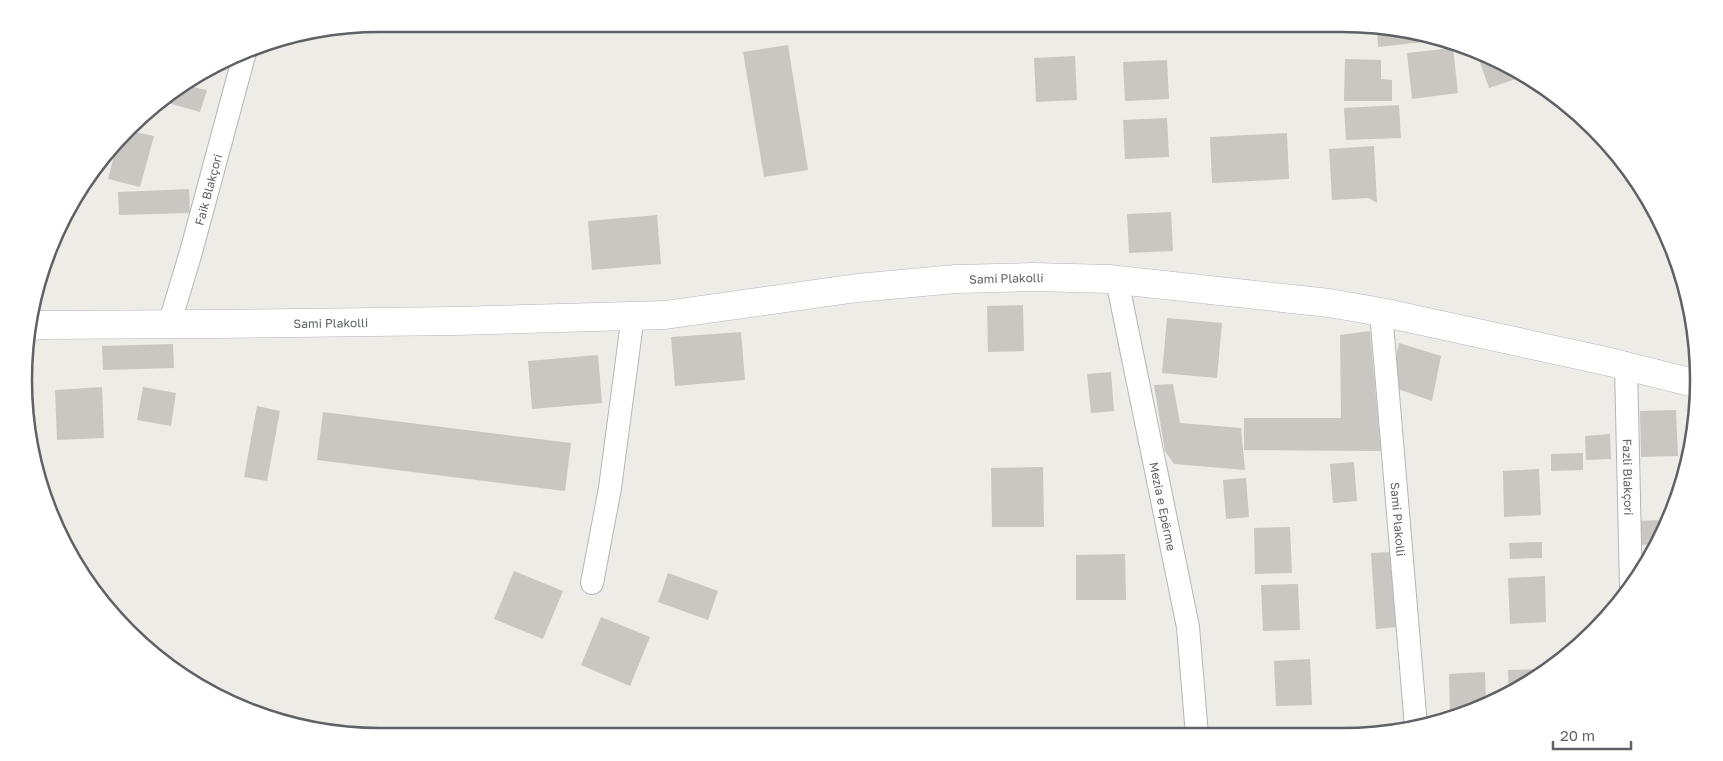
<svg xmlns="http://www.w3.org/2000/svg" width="1723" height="761" font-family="'Golos Text',sans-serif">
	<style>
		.building { fill: #cac7c3 }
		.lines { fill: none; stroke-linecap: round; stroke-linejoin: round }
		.street-casing { stroke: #b3b6b9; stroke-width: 24 }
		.secondary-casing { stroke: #b3b5b9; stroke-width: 29 }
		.street { stroke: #fff; stroke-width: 22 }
		.secondary { stroke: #fff; stroke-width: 28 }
		.labels { text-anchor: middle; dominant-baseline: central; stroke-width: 5; stroke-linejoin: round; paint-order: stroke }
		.street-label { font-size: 12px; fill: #5e6165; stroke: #fff }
		.rim { fill: none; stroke: #5e6165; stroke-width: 2.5 }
	</style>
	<rect width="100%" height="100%" fill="#eeece7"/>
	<!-- building -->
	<g class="building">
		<polygon points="1377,29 1422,37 1423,42 1378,47"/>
		<polygon points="788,45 808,170 764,177 743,52"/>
		<polygon points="1453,48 1458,93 1412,99 1407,53"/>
		<polygon points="1476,51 1520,71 1522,77 1489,88"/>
		<polygon points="1075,56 1077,100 1036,102 1034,58"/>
		<polygon points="1345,59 1381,60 1381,79 1392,80 1392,101 1344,101"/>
		<polygon points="1167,60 1169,99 1125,101 1123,62"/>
		<polygon points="184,85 207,90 200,112 161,101"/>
		<polygon points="1399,105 1401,138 1346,140 1344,108"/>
		<polygon points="1167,118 1169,157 1125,159 1123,120"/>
		<polygon points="130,131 154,136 140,187 108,179 116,148"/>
		<polygon points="1287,133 1289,179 1212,183 1210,137"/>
		<polygon points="1374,146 1377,203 1369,198 1332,200 1329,149"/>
		<polygon points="189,189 190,213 119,215 118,192"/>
		<polygon points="1171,212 1173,251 1129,253 1127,214"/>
		<polygon points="657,215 661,264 592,270 588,221"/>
		<polygon points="1023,305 1024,351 988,352 987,306"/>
		<polygon points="1167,318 1222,323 1217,378 1162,373"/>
		<polygon points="1370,331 1381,451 1244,450 1244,418 1341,418 1340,335"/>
		<polygon points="741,332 745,380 675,386 671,337"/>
		<polygon points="1399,343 1441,356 1432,401 1389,386"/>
		<polygon points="173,344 174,368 103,370 102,346"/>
		<polygon points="598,355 602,403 532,409 528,361"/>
		<polygon points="1111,372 1114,411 1091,413 1087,374"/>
		<polygon points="1173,384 1180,423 1241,428 1245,470 1174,464 1165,451 1154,385"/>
		<polygon points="102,387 104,438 57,440 55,390"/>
		<polygon points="143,387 176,393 171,426 137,420"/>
		<polygon points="257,406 280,411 267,481 244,477"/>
		<polygon points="1676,410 1678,456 1641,457 1640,411"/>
		<polygon points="323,412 571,443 565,491 317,460"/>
		<polygon points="1610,434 1611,459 1586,460 1585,436"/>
		<polygon points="1583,453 1583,470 1551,471 1551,454"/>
		<polygon points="1354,462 1357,501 1333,503 1330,464"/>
		<polygon points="1043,467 1044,527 992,527 991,468"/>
		<polygon points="1539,469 1541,515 1504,517 1503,471"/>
		<polygon points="1246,478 1249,517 1226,519 1223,480"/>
		<polygon points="1663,520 1663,530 1656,544 1638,545 1637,521"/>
		<polygon points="1290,527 1292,573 1255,574 1254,528"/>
		<polygon points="1542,542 1542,558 1510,559 1509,543"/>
		<polygon points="1393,552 1398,627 1376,629 1371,553"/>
		<polygon points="1125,554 1126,600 1076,600 1076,555"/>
		<polygon points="514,571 563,591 543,639 494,619"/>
		<polygon points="668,573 718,591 708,620 658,602"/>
		<polygon points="1545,576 1546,622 1510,624 1508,578"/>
		<polygon points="1298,584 1300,630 1263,631 1261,585"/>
		<polygon points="601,617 650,637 630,686 581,665"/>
		<polygon points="1310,659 1312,705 1276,706 1274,661"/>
		<polygon points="1545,669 1545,671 1509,694 1508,670"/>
		<polygon points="1485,672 1486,705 1450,716 1449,674"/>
		<polygon points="1398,727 1399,731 1389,734 1376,734 1375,729"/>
	</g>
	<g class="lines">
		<!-- street casing -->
		<g class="street-casing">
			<g id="street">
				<path id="s1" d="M1117 280 1188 627 1197 735"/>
				<path id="s2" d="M1381 312 1416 726"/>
				<path id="s3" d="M169 325 191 252 245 52"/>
				<path id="s4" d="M1626 366 1631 588"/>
				<polyline points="592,583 610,488 633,315"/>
			</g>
		</g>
		<!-- secondary casing -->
		<g class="secondary-casing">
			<g id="secondary">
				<path id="s5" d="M29 327 40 325 212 324 455 321 665 315 857 288 956 279 1034 277 1109 279 1329 303 1381 312 1610 362 1698 384"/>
			</g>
		</g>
		<!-- street -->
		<use href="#street" class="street"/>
		<!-- secondary -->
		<use href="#secondary" class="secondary"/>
	</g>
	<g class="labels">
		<!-- street labels -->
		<g class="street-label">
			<text stroke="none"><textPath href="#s3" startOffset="141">Faik Blakçori</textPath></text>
			<text stroke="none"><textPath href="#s5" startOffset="980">Sami Plakolli</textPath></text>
			<text stroke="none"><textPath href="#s5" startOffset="302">Sami Plakolli</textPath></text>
			<text stroke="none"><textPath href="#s4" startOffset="111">Fazli Blakçori</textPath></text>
			<text stroke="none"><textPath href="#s1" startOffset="231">Mezia e Epërme</textPath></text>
			<text stroke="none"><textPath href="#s2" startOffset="208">Sami Plakolli</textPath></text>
		</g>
	</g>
	<!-- crop -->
	<path d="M0 0H1723V761H0ZM380 32H1342A348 348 0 0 1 1690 380V380A348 348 0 0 1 1342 728H380A348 348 0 0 1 32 380V380A348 348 0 0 1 380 32Z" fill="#fff" fill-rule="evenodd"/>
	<path class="rim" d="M380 32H1342A348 348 0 0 1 1690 380V380A348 348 0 0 1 1342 728H380A348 348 0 0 1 32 380V380A348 348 0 0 1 380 32Z"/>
	<!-- scale -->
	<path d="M1553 741v8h78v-8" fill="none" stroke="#5e6165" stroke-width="2.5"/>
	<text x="1560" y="741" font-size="15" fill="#5e6165" stroke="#ffffff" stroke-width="4" paint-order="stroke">20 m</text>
</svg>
